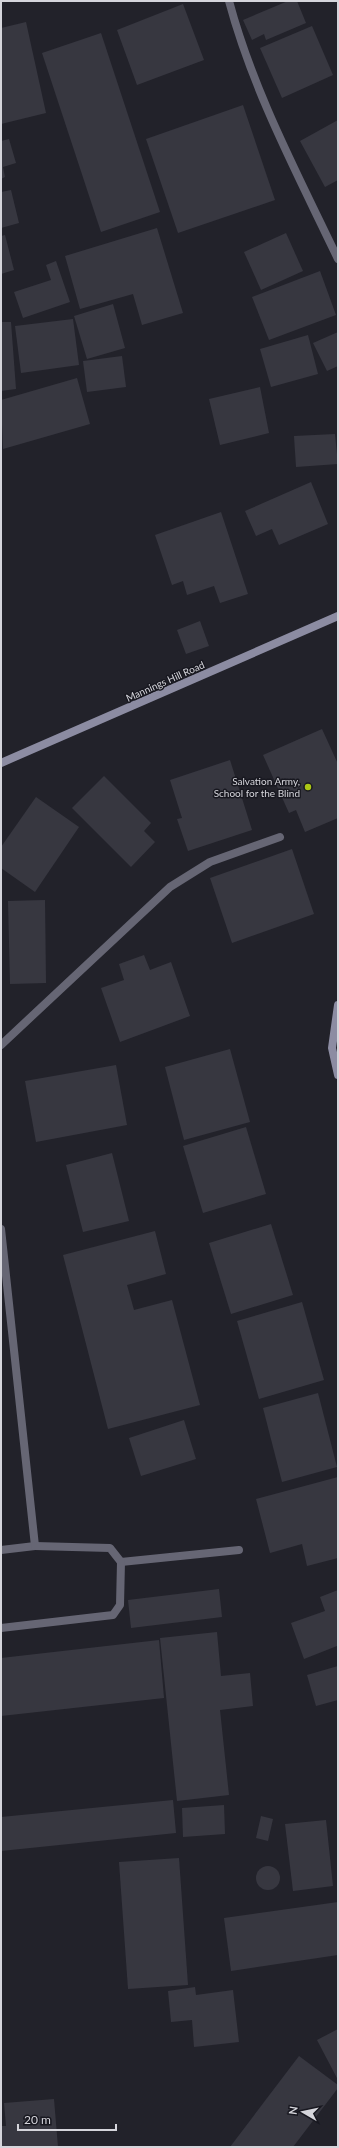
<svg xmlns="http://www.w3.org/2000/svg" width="339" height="2148" font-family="Lato,sans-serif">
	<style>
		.building { fill: #373740 }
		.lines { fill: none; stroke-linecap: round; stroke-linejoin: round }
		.lane { stroke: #666674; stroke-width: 8 }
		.street { stroke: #666674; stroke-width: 8 }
		.secondary { stroke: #8c8ca2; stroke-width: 8 }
		.poi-dot { fill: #abc615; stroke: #181820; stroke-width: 1.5 }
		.labels { text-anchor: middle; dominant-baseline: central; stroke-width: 3; stroke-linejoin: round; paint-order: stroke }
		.street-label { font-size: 10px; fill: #d5d5db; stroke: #181820 }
		.poi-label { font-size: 10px; fill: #d5d5db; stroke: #181820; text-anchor: end }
	</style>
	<rect width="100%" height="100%" fill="#22222a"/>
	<!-- building -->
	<g class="building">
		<polygon points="288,1 297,1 306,23 266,40 264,34 252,40 243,20"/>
		<polygon points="183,4 204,60 137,85 117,30"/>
		<polygon points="26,22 46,113 1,124 1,28"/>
		<polygon points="312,26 333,75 282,98 260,48"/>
		<polygon points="101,33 160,212 101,232 42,53"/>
		<polygon points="243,105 275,200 178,233 146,139"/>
		<polygon points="338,120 338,180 325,187 300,141"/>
		<polygon points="9,139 16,163 3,167 5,177 1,179 1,141"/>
		<polygon points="11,190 19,223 1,228 1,192"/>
		<polygon points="157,228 183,313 142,325 133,294 80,309 65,256"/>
		<polygon points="286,233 303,271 261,290 244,252"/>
		<polygon points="5,235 14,270 1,274 1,236"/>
		<polygon points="56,261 70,302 23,318 14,292 51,280 46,265"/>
		<polygon points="320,271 336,315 269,340 252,297"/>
		<polygon points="113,304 125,348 87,359 74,316"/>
		<polygon points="73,319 79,365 21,373 15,326"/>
		<polygon points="1,322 11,322 16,389 1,391"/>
		<polygon points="338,332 338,366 327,371 313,343"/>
		<polygon points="308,335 318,374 271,387 260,349"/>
		<polygon points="122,356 126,387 87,392 83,361"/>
		<polygon points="77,378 90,424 3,449 1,400"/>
		<polygon points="260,387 269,433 220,445 209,399"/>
		<polygon points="335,434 338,464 296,467 294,436"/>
		<polygon points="311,482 328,524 279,545 272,529 256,536 245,511"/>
		<polygon points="221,512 248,594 220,603 214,586 187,595 183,581 172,585 155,535"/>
		<polygon points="200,621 209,646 186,654 177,630"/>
		<polygon points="322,729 338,764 338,818 305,832 296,810 289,813 263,755"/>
		<polygon points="230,760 252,830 188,851 177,819 182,818 170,780"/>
		<polygon points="104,776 151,823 144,831 155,842 131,867 72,808"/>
		<polygon points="36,797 79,827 35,892 1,868 1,847"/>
		<polygon points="292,849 314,914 232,943 210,878"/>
		<polygon points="45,900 46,983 10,984 8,901"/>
		<polygon points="144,955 150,970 171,962 190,1016 120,1042 101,988 124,980 119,964"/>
		<polygon points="230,1049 250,1122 184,1140 165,1067"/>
		<polygon points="116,1065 127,1125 36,1142 25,1081"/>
		<polygon points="246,1127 266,1194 203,1213 183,1146"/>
		<polygon points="112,1153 129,1221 83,1232 66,1165"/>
		<polygon points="271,1224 293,1295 231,1314 209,1243"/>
		<polygon points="155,1231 166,1274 127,1285 134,1310 172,1300 200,1405 108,1429 63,1255"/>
		<polygon points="302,1302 324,1380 259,1399 237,1321"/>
		<polygon points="318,1393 337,1467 282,1482 263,1408"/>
		<polygon points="184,1420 196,1459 141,1476 129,1438"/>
		<polygon points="338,1477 338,1558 307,1566 302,1544 270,1553 256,1499"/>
		<polygon points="219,1589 222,1617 131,1628 128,1600"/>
		<polygon points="338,1590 338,1650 337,1646 304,1659 291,1623 325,1611 320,1597"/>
		<polygon points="217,1632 221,1676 250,1673 253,1706 220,1710 229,1795 177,1801 160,1638"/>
		<polygon points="159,1640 164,1698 1,1716 1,1658"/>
		<polygon points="338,1666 338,1700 316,1706 307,1675"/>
		<polygon points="173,1800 176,1833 1,1851 1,1817"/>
		<polygon points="224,1805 225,1834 183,1837 182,1808"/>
		<polygon points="261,1816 273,1819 268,1841 256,1838"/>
		<polygon points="326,1820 333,1886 293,1891 285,1824"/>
		<polygon points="179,1858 188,1985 128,1989 119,1862"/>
		<circle cx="268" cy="1878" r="12"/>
		<polygon points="338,1902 338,1955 231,1971 224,1918"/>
		<polygon points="195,1987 196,1995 233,1990 239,2042 194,2047 192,2020 171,2022 168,1991"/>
		<polygon points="338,2029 338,2080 317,2040"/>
		<polygon points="299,2056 338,2085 338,2088 293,2147 230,2147"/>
		<polygon points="54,2099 58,2147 1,2147 1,2126 6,2126 4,2103"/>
	</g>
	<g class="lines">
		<!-- lane -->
		<polyline class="lane" points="121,1562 239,1550"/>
		<!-- street -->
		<g class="street">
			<path d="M229 1C253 91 298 175 338 259"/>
			<polyline points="1,1045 170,887 210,862 280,837"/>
			<polyline points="1,1229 35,1546 1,1550"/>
			<polyline points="1,1628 113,1615 120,1605 121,1562 110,1548 35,1546"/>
		</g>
		<!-- secondary -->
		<g class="secondary">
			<polyline points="1,763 338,616"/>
			<polyline points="338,1005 332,1048 338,1075"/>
		</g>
	</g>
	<!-- markers -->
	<circle class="poi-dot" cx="308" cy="787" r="4"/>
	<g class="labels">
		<!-- street labels -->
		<g class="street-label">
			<text transform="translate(165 681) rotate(-24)">Mannings Hill Road</text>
		</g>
		<!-- poi labels -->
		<g class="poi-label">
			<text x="300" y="781">Salvation Army,<tspan x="300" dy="12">School for the Blind</tspan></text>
		</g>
	</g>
	<!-- border -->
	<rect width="339" height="2148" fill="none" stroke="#d5d5db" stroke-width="4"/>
	<!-- north arrow -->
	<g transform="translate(303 2112) rotate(279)" stroke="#181820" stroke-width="3" paint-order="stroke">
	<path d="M0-3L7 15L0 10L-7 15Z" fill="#d5d5db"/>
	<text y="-6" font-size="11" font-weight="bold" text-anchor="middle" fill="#d5d5db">N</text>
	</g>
	<!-- scale -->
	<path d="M18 2124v6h98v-6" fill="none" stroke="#d5d5db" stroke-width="2"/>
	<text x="24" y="2124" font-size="12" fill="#d5d5db" stroke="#181820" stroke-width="3" paint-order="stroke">20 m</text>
</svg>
